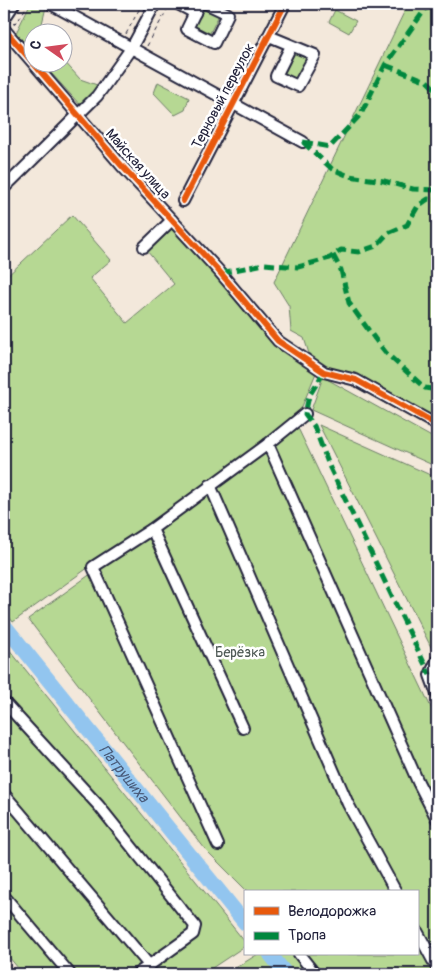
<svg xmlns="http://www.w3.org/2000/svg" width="441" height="978" font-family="Pangolin,sans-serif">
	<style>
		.green { fill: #b6d893; stroke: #6c7d67 }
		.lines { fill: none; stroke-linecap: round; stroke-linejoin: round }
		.river { stroke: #92c5ef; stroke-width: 15 }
		.minor-casing { stroke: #22223b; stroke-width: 14 }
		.path { stroke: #22223b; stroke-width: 1; stroke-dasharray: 4 4; stroke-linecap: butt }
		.minor { stroke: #fff; stroke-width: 10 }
		.quiet { stroke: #00873e; stroke-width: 5; stroke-dasharray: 10 5; stroke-linecap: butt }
		.cycleway-casing { stroke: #fff; stroke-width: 9 }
		.cycleway { stroke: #e8590c; stroke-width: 6 }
		.labels { text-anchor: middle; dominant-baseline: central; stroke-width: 5; stroke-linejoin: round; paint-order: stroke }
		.street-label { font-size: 14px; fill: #22223b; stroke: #fff }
		.park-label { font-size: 14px; fill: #4e5955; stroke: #fff }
		.water-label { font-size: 15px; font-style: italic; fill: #495b7a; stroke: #fff }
	</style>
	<rect width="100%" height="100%" fill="#f3e8db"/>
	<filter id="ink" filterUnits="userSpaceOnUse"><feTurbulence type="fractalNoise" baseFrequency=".02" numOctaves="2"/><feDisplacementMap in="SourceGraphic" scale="10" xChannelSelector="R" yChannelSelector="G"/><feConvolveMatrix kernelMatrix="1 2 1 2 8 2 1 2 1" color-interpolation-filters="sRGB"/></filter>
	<g filter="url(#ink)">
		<!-- green -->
		<g class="green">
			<polygon points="30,4 40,4 46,7 40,32 32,32 32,52 16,33"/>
			<polygon points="408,4 437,4 437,432 312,363 304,338 291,331 289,306 274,282"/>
			<polygon points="205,6 220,13 209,35 194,27"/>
			<polygon points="335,10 356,21 349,33 329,22"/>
			<polygon points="293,49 308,57 295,81 280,74"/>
			<polygon points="63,60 80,79 100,86 81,106 42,63 62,62"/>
			<polygon points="158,82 189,98 185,110 175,115 154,93"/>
			<polygon points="72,215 111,260 90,278 127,323 174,284 147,251 172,225 276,345 316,373 298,416 13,622 4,610 4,279"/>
			<polygon points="323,377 437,440 437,467 311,410"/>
			<polygon points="319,425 437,478 437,650 435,655"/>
			<polygon points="297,426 437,720 437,974 226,974 258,954 417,954 417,892 248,892 205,849 28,619"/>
			<polygon points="4,643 245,942 245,946 203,974 23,974 4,951"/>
		</g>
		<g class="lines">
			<!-- river -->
			<g class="river">
				<path id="s1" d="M4 625 245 923"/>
				<polyline points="270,954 286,974"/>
			</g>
			<!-- minor casing -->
			<g class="minor-casing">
				<g id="minor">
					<polyline points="51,4 303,142"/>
					<polyline points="178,4 195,13"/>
					<polyline points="199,4 187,29 214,43 228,14 207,4"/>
					<polyline points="4,19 14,4"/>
					<polyline points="4,29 121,165 218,270 278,341 324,372 356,380 437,425"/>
					<polyline points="269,36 315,55 298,86 276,76 291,46"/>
					<polyline points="4,188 97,96 132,47 155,4"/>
					<polyline points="183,201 285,4"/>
					<polyline points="144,247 172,220"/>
					<polyline points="268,444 418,782 437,819"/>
					<polyline points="210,485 348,804 396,892"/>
					<polyline points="152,529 243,728"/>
					<polyline points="437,660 430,675 437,694"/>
					<polyline points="4,702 99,806 195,926 193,934 137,974"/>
					<polyline points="4,794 149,965"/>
					<polyline points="218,845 93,567 152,529 268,444 305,414"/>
					<polyline points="4,896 70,974"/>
					<polyline points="417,931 437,968"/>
					<polyline points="299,954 315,974"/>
				</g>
			</g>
			<!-- path -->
			<g class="path">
				<polyline points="13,24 18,21 28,4"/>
				<polyline points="126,34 142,4"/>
				<polyline points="147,46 169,6"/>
			</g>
			<!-- minor -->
			<use href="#minor" class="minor"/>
			<!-- quiet -->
			<g class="quiet">
				<polyline points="385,65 427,81 437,91"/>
				<polyline points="303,142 330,147 361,114 385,65 429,4"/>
				<polyline points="303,142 332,169 349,176 384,181 413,189 437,190"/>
				<polyline points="333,255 341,270 349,303 375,339 387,354 425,388 437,390"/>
				<polyline points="221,273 264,264 298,267 330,258 341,250 359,252 376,246 388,233 407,225 418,206 428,199 437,200"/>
				<polyline points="324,372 309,396 305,414 314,426 330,468 430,675"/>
			</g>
			<!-- cycleway casing -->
			<g class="cycleway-casing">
				<g id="cycleway">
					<polyline points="4,29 121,165 218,270 278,341 324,372 356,380 437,425"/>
					<polyline points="183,201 285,4"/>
				</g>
			</g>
			<!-- cycleway -->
			<use href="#cycleway" class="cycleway"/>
		</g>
	</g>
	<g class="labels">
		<!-- street labels -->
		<g class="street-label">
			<text transform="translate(223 96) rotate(-62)">Терновый переулок</text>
			<text transform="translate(138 164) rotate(48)">Майская улица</text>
		</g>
		<!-- park labels -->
		<g class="park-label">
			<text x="240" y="652">Берёзка</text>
		</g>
		<!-- water labels -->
		<g class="water-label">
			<text stroke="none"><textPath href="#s1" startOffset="191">Патрушиха</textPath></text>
		</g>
	</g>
	<!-- margin -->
	<rect width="441" height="978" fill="none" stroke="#fff" stroke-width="20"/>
	<rect x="10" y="10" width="421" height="958" fill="none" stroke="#22223b" stroke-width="2" filter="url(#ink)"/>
	<!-- legend -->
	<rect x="244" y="890" width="175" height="65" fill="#ffffff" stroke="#a7a7b1"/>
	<rect x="254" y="907" width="25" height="8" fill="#e8590c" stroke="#a7a7b1"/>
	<text x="288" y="916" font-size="15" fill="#22223b">Велодорожка</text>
	<rect x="254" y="932" width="25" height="8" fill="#00873e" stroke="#a7a7b1"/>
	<text x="288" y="940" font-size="15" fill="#22223b">Тропа</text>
	<!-- north arrow -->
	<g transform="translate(48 48) rotate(284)"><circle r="24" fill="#ffffff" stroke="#a7a7b1"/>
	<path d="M0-4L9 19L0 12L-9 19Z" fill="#d1495b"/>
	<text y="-8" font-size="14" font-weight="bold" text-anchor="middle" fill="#22223b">С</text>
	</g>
</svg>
